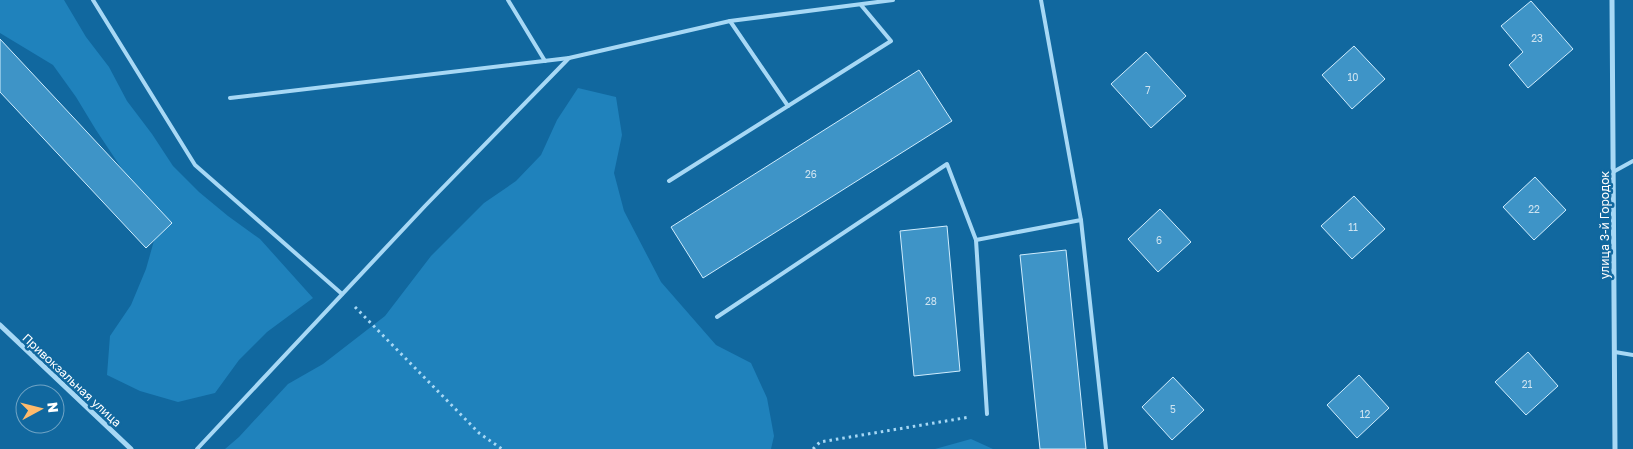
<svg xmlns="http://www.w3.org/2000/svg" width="1633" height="449" font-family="'Golos Text',sans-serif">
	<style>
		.green { fill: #1f82bc }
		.building { fill: #3e94c7; stroke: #d0edfe }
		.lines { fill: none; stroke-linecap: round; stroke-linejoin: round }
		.path { stroke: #a7d8f5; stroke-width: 3; stroke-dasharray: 2.5 4; stroke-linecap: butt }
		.lane { stroke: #a7d8f5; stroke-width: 4 }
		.street { stroke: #a7d8f5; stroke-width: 5 }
		.labels { text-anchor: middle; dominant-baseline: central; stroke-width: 5; stroke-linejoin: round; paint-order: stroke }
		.number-label { font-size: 10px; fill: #cfe4f1 }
		.street-label { font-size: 12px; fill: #fff; stroke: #11689f }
	</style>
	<rect width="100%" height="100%" fill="#11689f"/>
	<!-- green -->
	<g class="green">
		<polygon points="0,0 64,0 86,37 109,67 127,101 152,134 173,166 199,192 228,216 260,239 313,298 267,332 239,360 215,393 178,402 140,391 107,375 110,336 131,305 146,269 157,230 140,196 96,130 76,97 53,65 0,33"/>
		<polygon points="578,88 616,97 622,135 614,173 624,211 661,282 716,345 751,363 767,398 774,436 771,449 225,449 239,437 288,384 323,364 385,316 431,256 484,203 516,181 541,155 557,120"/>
		<polygon points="971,439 993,449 935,449"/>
	</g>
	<!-- building -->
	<g class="building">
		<polygon points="1531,1 1573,49 1528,88 1509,65 1523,52 1501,26"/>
		<polygon points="0,39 172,223 146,248 0,92"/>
		<polygon points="1354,46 1385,79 1352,109 1322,75"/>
		<polygon points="1146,52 1186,96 1151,128 1111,84"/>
		<polygon points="919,70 952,121 703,278 671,227"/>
		<polygon points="1535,177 1566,210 1534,240 1503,207"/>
		<polygon points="1354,196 1385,229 1352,259 1321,226"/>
		<polygon points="1160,209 1191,242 1158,272 1128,239"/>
		<polygon points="947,226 960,371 914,376 900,231"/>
		<polygon points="1066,250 1086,449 1040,449 1020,255"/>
		<polygon points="1528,352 1558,386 1526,415 1495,382"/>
		<polygon points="1359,375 1389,408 1357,438 1327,405"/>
		<polygon points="1173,377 1204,410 1172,440 1142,407"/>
	</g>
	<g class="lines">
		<!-- path -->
		<g class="path">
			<polyline points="355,307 479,433 502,449"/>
			<polyline points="813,449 820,442 970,417"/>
		</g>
		<!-- lane -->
		<g class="lane">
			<polyline points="93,0 195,165 342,294"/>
			<polyline points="508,0 545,61"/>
			<polyline points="1041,0 1081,220 1106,449"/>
			<polyline points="730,21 788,106"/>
			<polyline points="230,98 569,58"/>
			<polyline points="1613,172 1633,161"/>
			<polyline points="669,181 891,41 861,5"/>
			<polyline points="717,317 947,164 976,240"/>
			<polyline points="1615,352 1633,355"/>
			<polyline points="987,414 976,240 1081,220"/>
			<polyline points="197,449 425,206 569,58 730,21 893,0"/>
		</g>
		<!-- street -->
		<g class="street">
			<polyline points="1612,0 1615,449"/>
			<polyline points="0,325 131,449"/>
		</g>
	</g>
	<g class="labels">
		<!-- number labels -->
		<g class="number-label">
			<text x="1537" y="38">23</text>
			<text x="1353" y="77">10</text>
			<text x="1148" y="90">7</text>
			<text x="811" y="174">26</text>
			<text x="1534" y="209">22</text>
			<text x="1353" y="227">11</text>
			<text x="1159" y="240">6</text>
			<text x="931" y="301">28</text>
			<text x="1527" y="384">21</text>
			<text x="1173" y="409">5</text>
			<text x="1365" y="414">12</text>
		</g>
		<!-- street labels -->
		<g class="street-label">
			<text transform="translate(1604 225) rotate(-90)">улица 3-й Городок</text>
			<text transform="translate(72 380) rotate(43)">Привокзальная улица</text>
		</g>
	</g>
	<!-- north arrow -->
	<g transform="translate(40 409) rotate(83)"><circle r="24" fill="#11689f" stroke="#70a4c5"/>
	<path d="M0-4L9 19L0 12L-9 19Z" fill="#ffba6b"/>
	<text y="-8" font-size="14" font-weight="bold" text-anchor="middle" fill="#ffffff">N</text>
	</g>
</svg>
